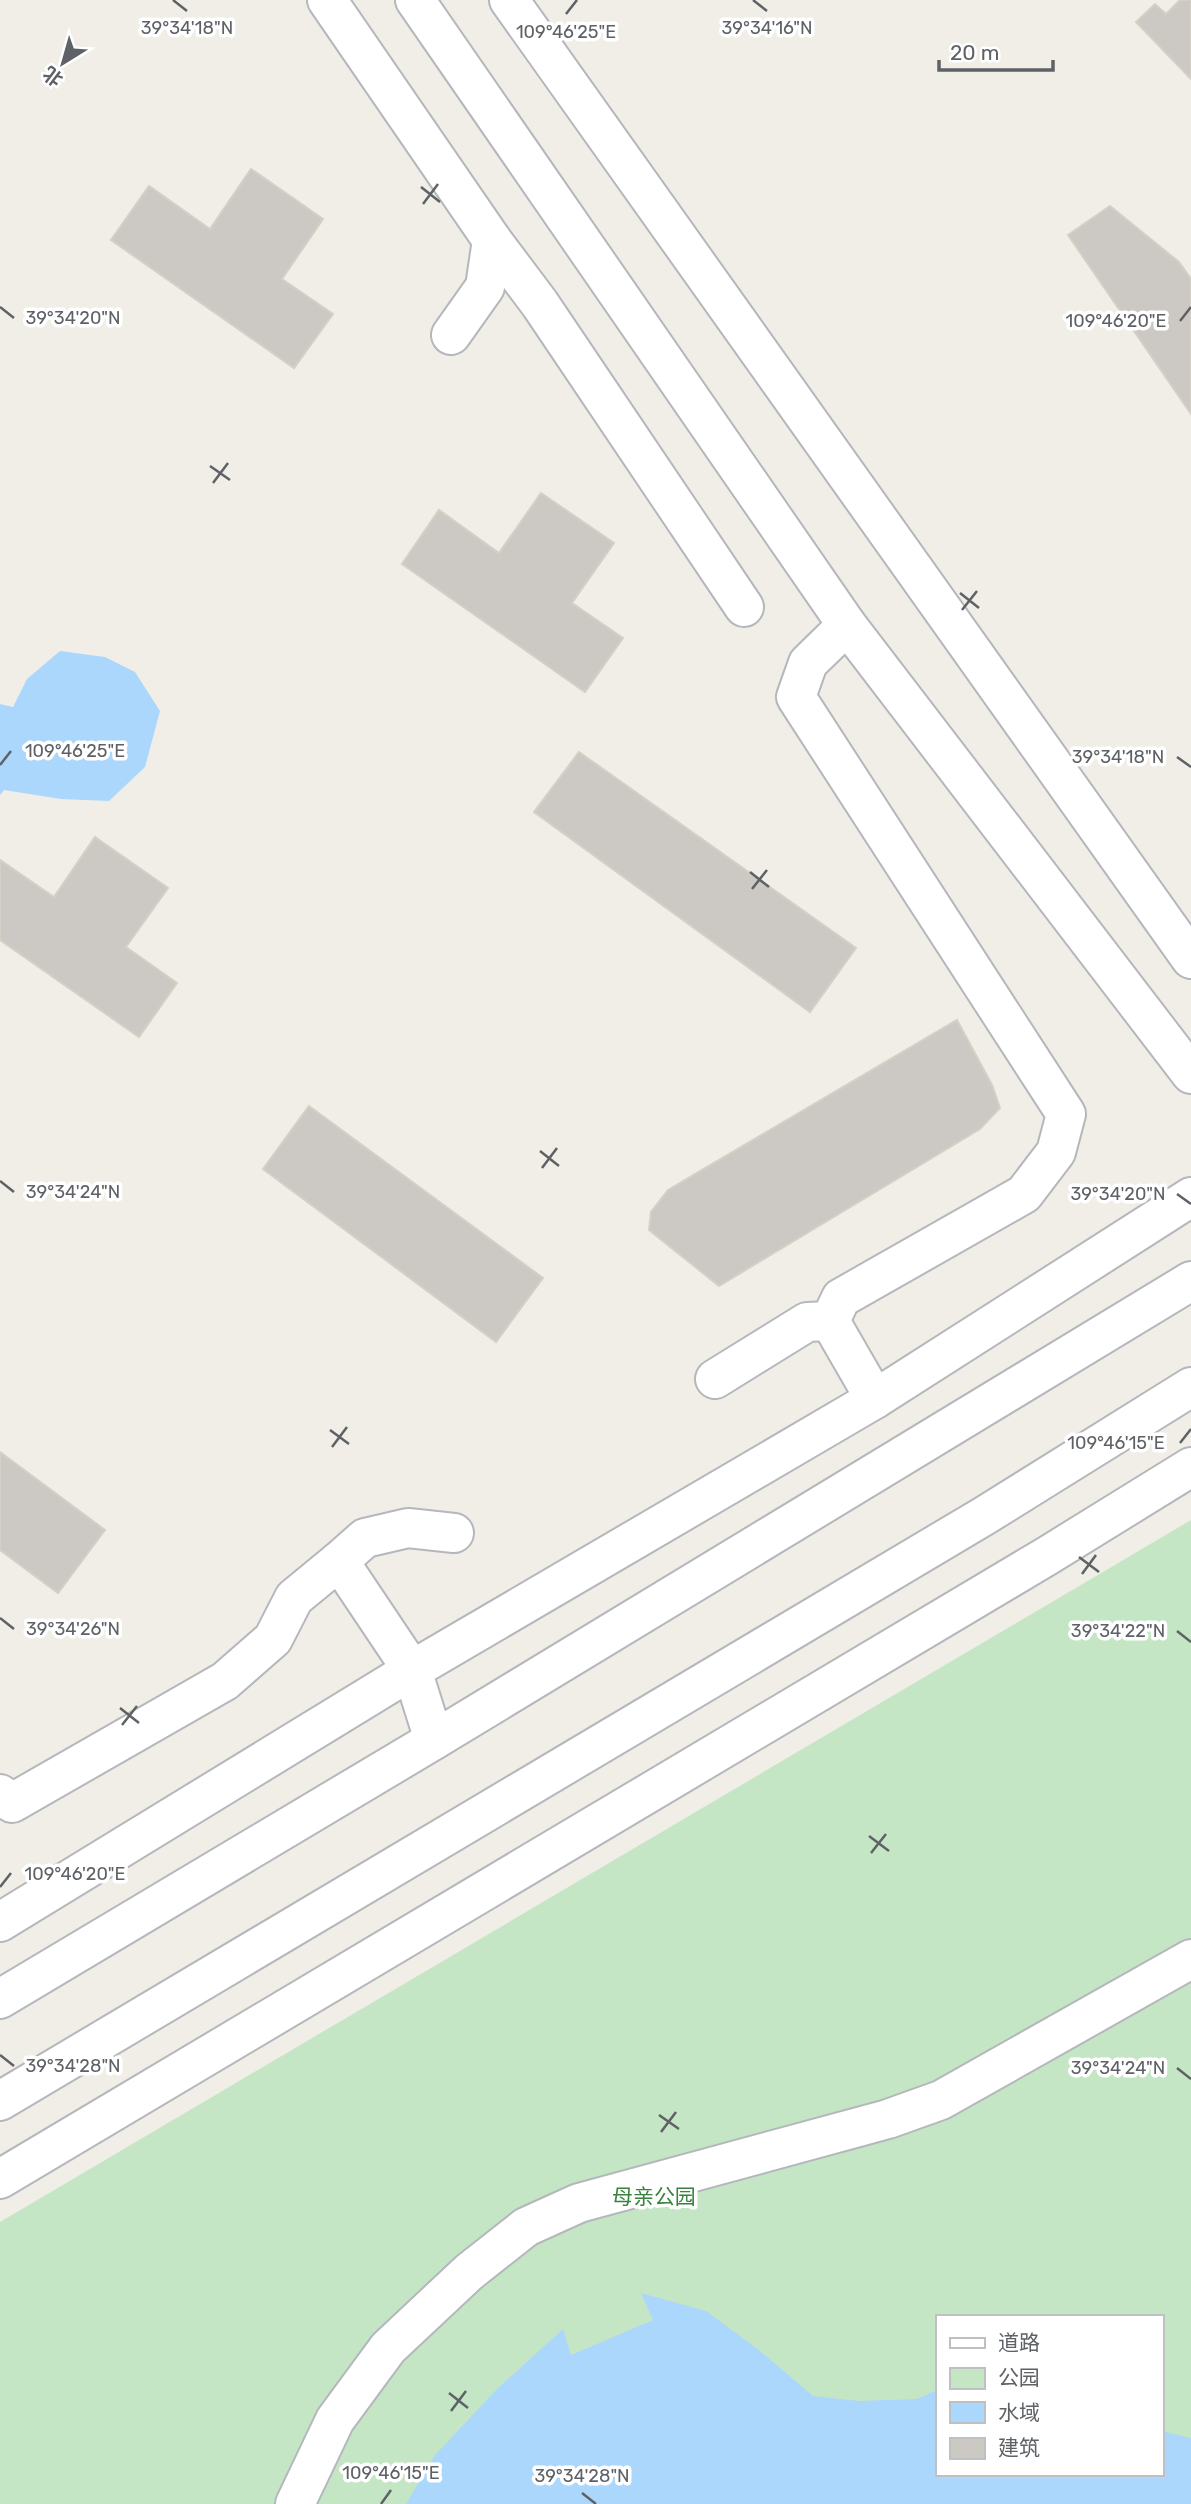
<svg xmlns="http://www.w3.org/2000/svg" width="1191" height="2504" font-family="Rubik,'Noto Sans SC',sans-serif">
	<style>
		.green { fill: #c5e6c5; fill-rule: evenodd }
		.water { fill: #abd7fc }
		.building { fill: #ccc9c4; stroke: #d4d0c5; stroke-width: 2 }
		.lines { fill: none; stroke-linecap: round; stroke-linejoin: round }
		.minor-casing { stroke: #b4b7bb; stroke-width: 42 }
		.minor { stroke: #fff; stroke-width: 38 }
		.ticks { fill: none; stroke: #5e6266; stroke-width: 2.5 }
		.labels { text-anchor: middle; dominant-baseline: central; stroke-width: 7; stroke-linejoin: round; paint-order: stroke }
		.park-label { font-size: 21px; fill: #39833e; stroke: #fff }
		.ticks-label { font-size: 18px; text-anchor: middle; fill: #5e6266; stroke: #fff; stroke-width: 7; stroke-linejoin: round; paint-order: stroke }
	</style>
	<rect width="100%" height="100%" fill="#f0eee7"/>
	<!-- green -->
	<path class="green" d="M1191 1520V2504H0V2222ZM937 2317H1161V2474H937Z"/>
	<!-- water -->
	<g class="water">
		<polygon points="60,651 105,657 135,672 160,711 145,767 109,801 61,799 4,790 0,795 0,704 13,707 27,679"/>
		<polygon points="641,2293 706,2311 759,2350 813,2396 859,2401 917,2399 937,2390 937,2474 1161,2474 1161,2431 1191,2438 1191,2504 406,2504 435,2455 498,2388 563,2329 571,2355 653,2320"/>
	</g>
	<!-- building -->
	<g class="building">
		<polygon points="1180,0 1191,0 1191,79 1136,22 1155,4 1166,14"/>
		<polygon points="251,169 323,219 282,279 333,314 294,368 111,240 149,186 210,229"/>
		<polygon points="1110,206 1179,262 1191,279 1191,414 1068,235"/>
		<polygon points="541,493 614,543 572,603 623,638 585,692 402,564 439,510 499,553"/>
		<polygon points="579,752 856,948 810,1012 534,812"/>
		<polygon points="95,837 168,888 126,947 177,983 139,1037 0,940 0,860 54,897"/>
		<polygon points="957,1020 992,1085 1000,1108 980,1129 719,1286 649,1230 651,1212 668,1190"/>
		<polygon points="309,1106 543,1278 496,1342 263,1169"/>
		<polygon points="0,1452 105,1530 58,1593 0,1550"/>
	</g>
	<g class="lines">
		<!-- minor casing -->
		<g class="minor-casing">
			<g id="minor">
				<polyline points="327,0 492,240 540,304 744,607"/>
				<polyline points="415,0 847,625 1191,1074"/>
				<polyline points="509,0 1191,959"/>
				<polyline points="451,335 485,287 492,240"/>
				<polyline points="847,625 808,663 796,697 1066,1114 1056,1152 1024,1194 841,1298 830,1321 875,1399"/>
				<polyline points="715,1379 807,1322 830,1321"/>
				<polyline points="434,1740 412,1670 339,1561 365,1538 408,1528 454,1533"/>
				<polyline points="0,1794 12,1803 225,1681 273,1639 294,1598 339,1561"/>
				<polyline points="0,1922 412,1670 875,1399 1191,1197"/>
				<polyline points="0,1999 434,1740 1191,1281"/>
				<polyline points="0,2101 984,1516 1191,1387"/>
				<polyline points="0,2179 1047,1556 1191,1467"/>
				<polyline points="295,2504 335,2420 388,2348 469,2272 526,2227 579,2203 888,2119 941,2100 1191,1959"/>
			</g>
		</g>
		<!-- minor -->
		<use href="#minor" class="minor"/>
	</g>
	<!-- ticks -->
	<path class="ticks" d="M173 0 187 11M753 0 767 11M566 14 577 0M421 187 440 202M423 204 438 184M0 307 14 318M1180 321 1191 307M210 466 230 480M213 483 228 463M960 593 979 608M962 610 977 591M1177 757 1191 767M0 765 11 751M750 872 769 887M752 889 767 870M540 1151 559 1166M542 1168 557 1148M0 1181 14 1192M1177 1194 1191 1204M330 1430 349 1444M1180 1443 1191 1429M332 1447 347 1427M1079 1557 1099 1572M1082 1574 1096 1555M0 1618 14 1629M1177 1631 1191 1642M120 1708 139 1723M122 1725 137 1706M869 1836 889 1851M871 1853 886 1834M0 1887 11 1873M0 2055 14 2066M1177 2068 1191 2079M659 2115 679 2129M661 2132 676 2112M449 2393 468 2408M451 2411 466 2391M582 2493 596 2504M381 2504 391 2490"/>
	<g class="labels">
		<!-- park labels -->
		<g class="park-label">
			<text x="654" y="2196">母亲公园</text>
		</g>
	</g>
	<g class="ticks-label">
		<text x="187" y="34">39°34'18"N</text>
		<text x="767" y="34">39°34'16"N</text>
		<text x="566" y="38">109°46'25"E</text>
		<text x="73" y="324">39°34'20"N</text>
		<text x="1116" y="327">109°46'20"E</text>
		<text x="75" y="757">109°46'25"E</text>
		<text x="1118" y="763">39°34'18"N</text>
		<text x="73" y="1198">39°34'24"N</text>
		<text x="1118" y="1200">39°34'20"N</text>
		<text x="1116" y="1449">109°46'15"E</text>
		<text x="73" y="1635">39°34'26"N</text>
		<text x="1118" y="1637">39°34'22"N</text>
		<text x="75" y="1880">109°46'20"E</text>
		<text x="73" y="2072">39°34'28"N</text>
		<text x="1118" y="2074">39°34'24"N</text>
		<text x="391" y="2479">109°46'15"E</text>
		<text x="582" y="2482">39°34'28"N</text>
	</g>
	<!-- legend -->
	<rect x="936" y="2315" width="228" height="161" fill="#ffffff" stroke="#bfc0c2" stroke-width="2"/>
	<rect x="950" y="2338" width="35" height="10" fill="#ffffff" stroke="#bfc0c2" stroke-width="2"/>
	<text x="998" y="2350" font-size="21" fill="#5e6266">道路</text>
	<rect x="950" y="2368" width="35" height="21" fill="#c5e6c5" stroke="#bfc0c2" stroke-width="2"/>
	<text x="998" y="2385" font-size="21" fill="#5e6266">公园</text>
	<rect x="950" y="2402" width="35" height="21" fill="#abd7fc" stroke="#bfc0c2" stroke-width="2"/>
	<text x="998" y="2420" font-size="21" fill="#5e6266">水域</text>
	<rect x="950" y="2438" width="35" height="21" fill="#ccc9c4" stroke="#bfc0c2" stroke-width="2"/>
	<text x="998" y="2455" font-size="21" fill="#5e6266">建筑</text>
	<!-- north arrow -->
	<g transform="translate(63 63) rotate(217)" stroke="#ffffff" stroke-width="5" paint-order="stroke">
	<path d="M0-5L12 26L0 18L-12 26Z" fill="#5e6266"/>
	<text y="-10" font-size="19" font-weight="bold" text-anchor="middle" fill="#5e6266">北</text>
	</g>
	<!-- scale -->
	<path d="M939 60v10h114v-10" fill="none" stroke="#5e6266" stroke-width="3.5"/>
	<text x="950" y="60" font-size="21" fill="#5e6266" stroke="#ffffff" stroke-width="5" paint-order="stroke">20 m</text>
</svg>
